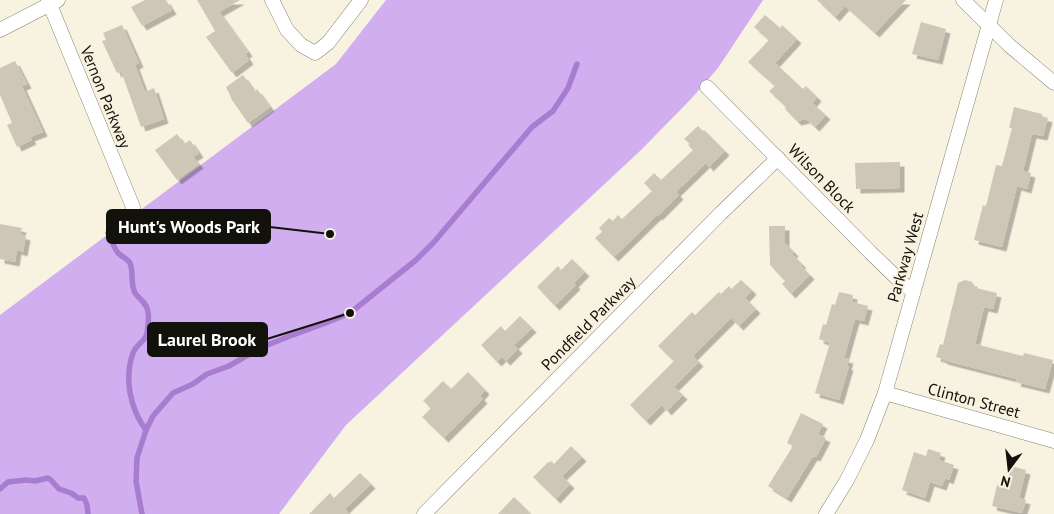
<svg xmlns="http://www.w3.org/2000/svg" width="1054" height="514" font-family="'PT Sans',sans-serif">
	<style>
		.green { fill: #d0aef0 }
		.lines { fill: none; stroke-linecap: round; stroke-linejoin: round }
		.stream { stroke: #a87ccf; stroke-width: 5.5 }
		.building { fill: #cec7b7; filter: url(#shadow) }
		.minor-casing { stroke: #858071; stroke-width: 15 }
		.minor { stroke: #fff; stroke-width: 14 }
		.labels { text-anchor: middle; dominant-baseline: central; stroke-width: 4; stroke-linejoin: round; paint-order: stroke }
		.street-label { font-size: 16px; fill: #13110b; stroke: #f8f2e1 }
		.leader { fill: none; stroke: #13110b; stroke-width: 2 }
		.callout-dot { fill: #13110b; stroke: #f8f2e1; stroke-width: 2 }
		.callout { fill: #13110b; stroke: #13110b; stroke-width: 2 }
		.callout-label { font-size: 18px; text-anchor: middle; font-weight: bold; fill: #fff }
	</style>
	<defs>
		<filter id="shadow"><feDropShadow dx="4.5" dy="4.5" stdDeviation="0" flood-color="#0004"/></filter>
	</defs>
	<rect width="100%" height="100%" fill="#f8f2e1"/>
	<!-- green -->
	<polygon class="green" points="386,0 763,0 718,68 691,99 640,151 346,425 279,514 0,514 0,315 336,64"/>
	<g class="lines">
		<!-- stream -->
		<g class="stream">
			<path d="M108 233C111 239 114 248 118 253 122 257 127 258 130 263 134 273 130 283 135 293 140 300 147 303 148 312 149 317 148 334 145 338 141 344 136 345 133 353 124 378 130 409 146 430"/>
			<polyline points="0,489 8,482 26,480 35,481 48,478 51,480 59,489 71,493 78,498 84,498 87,505 88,514"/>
			<polyline points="142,514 136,481 137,458 146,430 153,416 173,393 193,384 207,374 229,366 260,348 290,336 323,324 350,313 416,260 434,242 532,127 553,111 568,88 577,64"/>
		</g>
	</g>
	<!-- building -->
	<g class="building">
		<polygon points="145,0 166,0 172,10 142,26 131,7"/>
		<polygon points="197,0 240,0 219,12 248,52 245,54 249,60 232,73 206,37 215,31"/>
		<polygon points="817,0 906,0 875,33 845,6 835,17"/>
		<polygon points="765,15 780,28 782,25 797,39 775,63 803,89 806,86 817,97 812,103 826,115 815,127 806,119 797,121 785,109 786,107 769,91 775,86 748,62 769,40 754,27"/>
		<polygon points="921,22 946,29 938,60 912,54"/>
		<polygon points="122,25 139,63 135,65 145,92 154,88 164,119 141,127 121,71 117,73 102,41 106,40 103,33"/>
		<polygon points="15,61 27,84 22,86 43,132 30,137 32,140 17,147 7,125 12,123 0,95 0,68"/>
		<polygon points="243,75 255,92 257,89 270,107 248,123 230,97 231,97 226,87"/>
		<polygon points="1014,107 1042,114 1042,116 1048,118 1043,136 1032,134 1023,171 1031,173 1027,189 1017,186 1002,247 974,240 983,205 986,206 996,165 1002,166 1012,128 1009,128"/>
		<polygon points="698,126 703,131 704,130 725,151 709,167 706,163 676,192 679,195 658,216 657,215 614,257 595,238 602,232 599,228 609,218 613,221 618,215 622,219 652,191 644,183 654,173 661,180 693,150 688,145 690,144 684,139"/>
		<polygon points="177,134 184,144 190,140 199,153 193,157 199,164 177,180 155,150"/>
		<polygon points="900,162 900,188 856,189 855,163"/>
		<polygon points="0,224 22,228 20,234 26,236 23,252 17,250 15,262 0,259"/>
		<polygon points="769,226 785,226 785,243 794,252 792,254 802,264 800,265 810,275 791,294 782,284 785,281 770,265"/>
		<polygon points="572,259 585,272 574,283 576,285 555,306 537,287 558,266 561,270"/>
		<polygon points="741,280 752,290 745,298 756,309 739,326 731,318 693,356 699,362 674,387 683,395 667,411 662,405 646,421 630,405 674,361 658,346 692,312 695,315 719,292 721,294 729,286 731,289"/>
		<polygon points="965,280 972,282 976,288 997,293 993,309 984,307 975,344 1023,356 1024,353 1053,360 1045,389 1016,382 1017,379 943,360 943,359 936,357 940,344 943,345 958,283"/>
		<polygon points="839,292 853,295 852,302 868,306 864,321 855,319 844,358 849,359 847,366 849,366 839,400 815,393 830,343 819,339 823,324 826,325 832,304 835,305"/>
		<polygon points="520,316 532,328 514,345 518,349 506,361 502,357 497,362 481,345 501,326 505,331"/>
		<polygon points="468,372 485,390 480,396 483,399 444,438 422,417 431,408 423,401 443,381 451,389"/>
		<polygon points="801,413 823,424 818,434 826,438 816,457 813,456 787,498 768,486 793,446 787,443"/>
		<polygon points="571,446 582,457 562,476 570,484 556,499 533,477 548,462 549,463 551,461 554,464"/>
		<polygon points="928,449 941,453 939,460 954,465 949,480 945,478 942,486 930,482 925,498 902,490 914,452 926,456"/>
		<polygon points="1011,466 1026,470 1019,498 1026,500 1022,513 992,506 997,485 1006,487"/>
		<polygon points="360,473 371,484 345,509 349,514 309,514 330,493 334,498"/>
		<polygon points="514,497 531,514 498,514"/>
	</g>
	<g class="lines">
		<!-- minor casing -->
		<g class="minor-casing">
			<g id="minor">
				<polyline points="48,0 133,207"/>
				<polyline points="272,0 287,30 301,45 315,53 328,43 361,0"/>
				<polyline points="963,0 1010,46 1054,83"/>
				<polyline points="0,30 58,0"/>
				<polyline points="707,87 871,253 902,283 913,291"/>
				<polyline points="885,393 1054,441"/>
				<polyline points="424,514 721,213 778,158"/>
				<polyline points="826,514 847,480 867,440 885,393 996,0"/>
			</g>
		</g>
		<!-- minor -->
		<use href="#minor" class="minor"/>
	</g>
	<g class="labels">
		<!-- street labels -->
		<g class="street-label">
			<text transform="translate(106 97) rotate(68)">Vernon Parkway</text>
			<text transform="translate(822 178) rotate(46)">Wilson Block</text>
			<text transform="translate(905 257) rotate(-74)">Parkway West</text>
			<text transform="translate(588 323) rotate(-45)">Pondfield Parkway</text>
			<text transform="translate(974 400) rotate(15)">Clinton Street</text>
		</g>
	</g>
	<!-- callouts -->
	<path class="leader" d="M330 234L270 227M350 313L267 339"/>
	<g class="callout-dot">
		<circle cx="330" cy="234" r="5"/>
		<circle cx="350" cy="313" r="5"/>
	</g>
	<g class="callout">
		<rect x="107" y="210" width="163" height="33" rx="5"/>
		<rect x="148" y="323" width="119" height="33" rx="5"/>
	</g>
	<g class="callout-label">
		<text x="189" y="233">Hunt's Woods Park</text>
		<text x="207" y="346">Laurel Brook</text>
	</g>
	<!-- north arrow -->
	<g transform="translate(1009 469) rotate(195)" stroke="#f8f2e1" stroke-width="4" paint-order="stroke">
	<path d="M0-4L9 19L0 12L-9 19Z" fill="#13110b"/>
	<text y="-8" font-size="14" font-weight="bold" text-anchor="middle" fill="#13110b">N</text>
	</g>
</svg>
